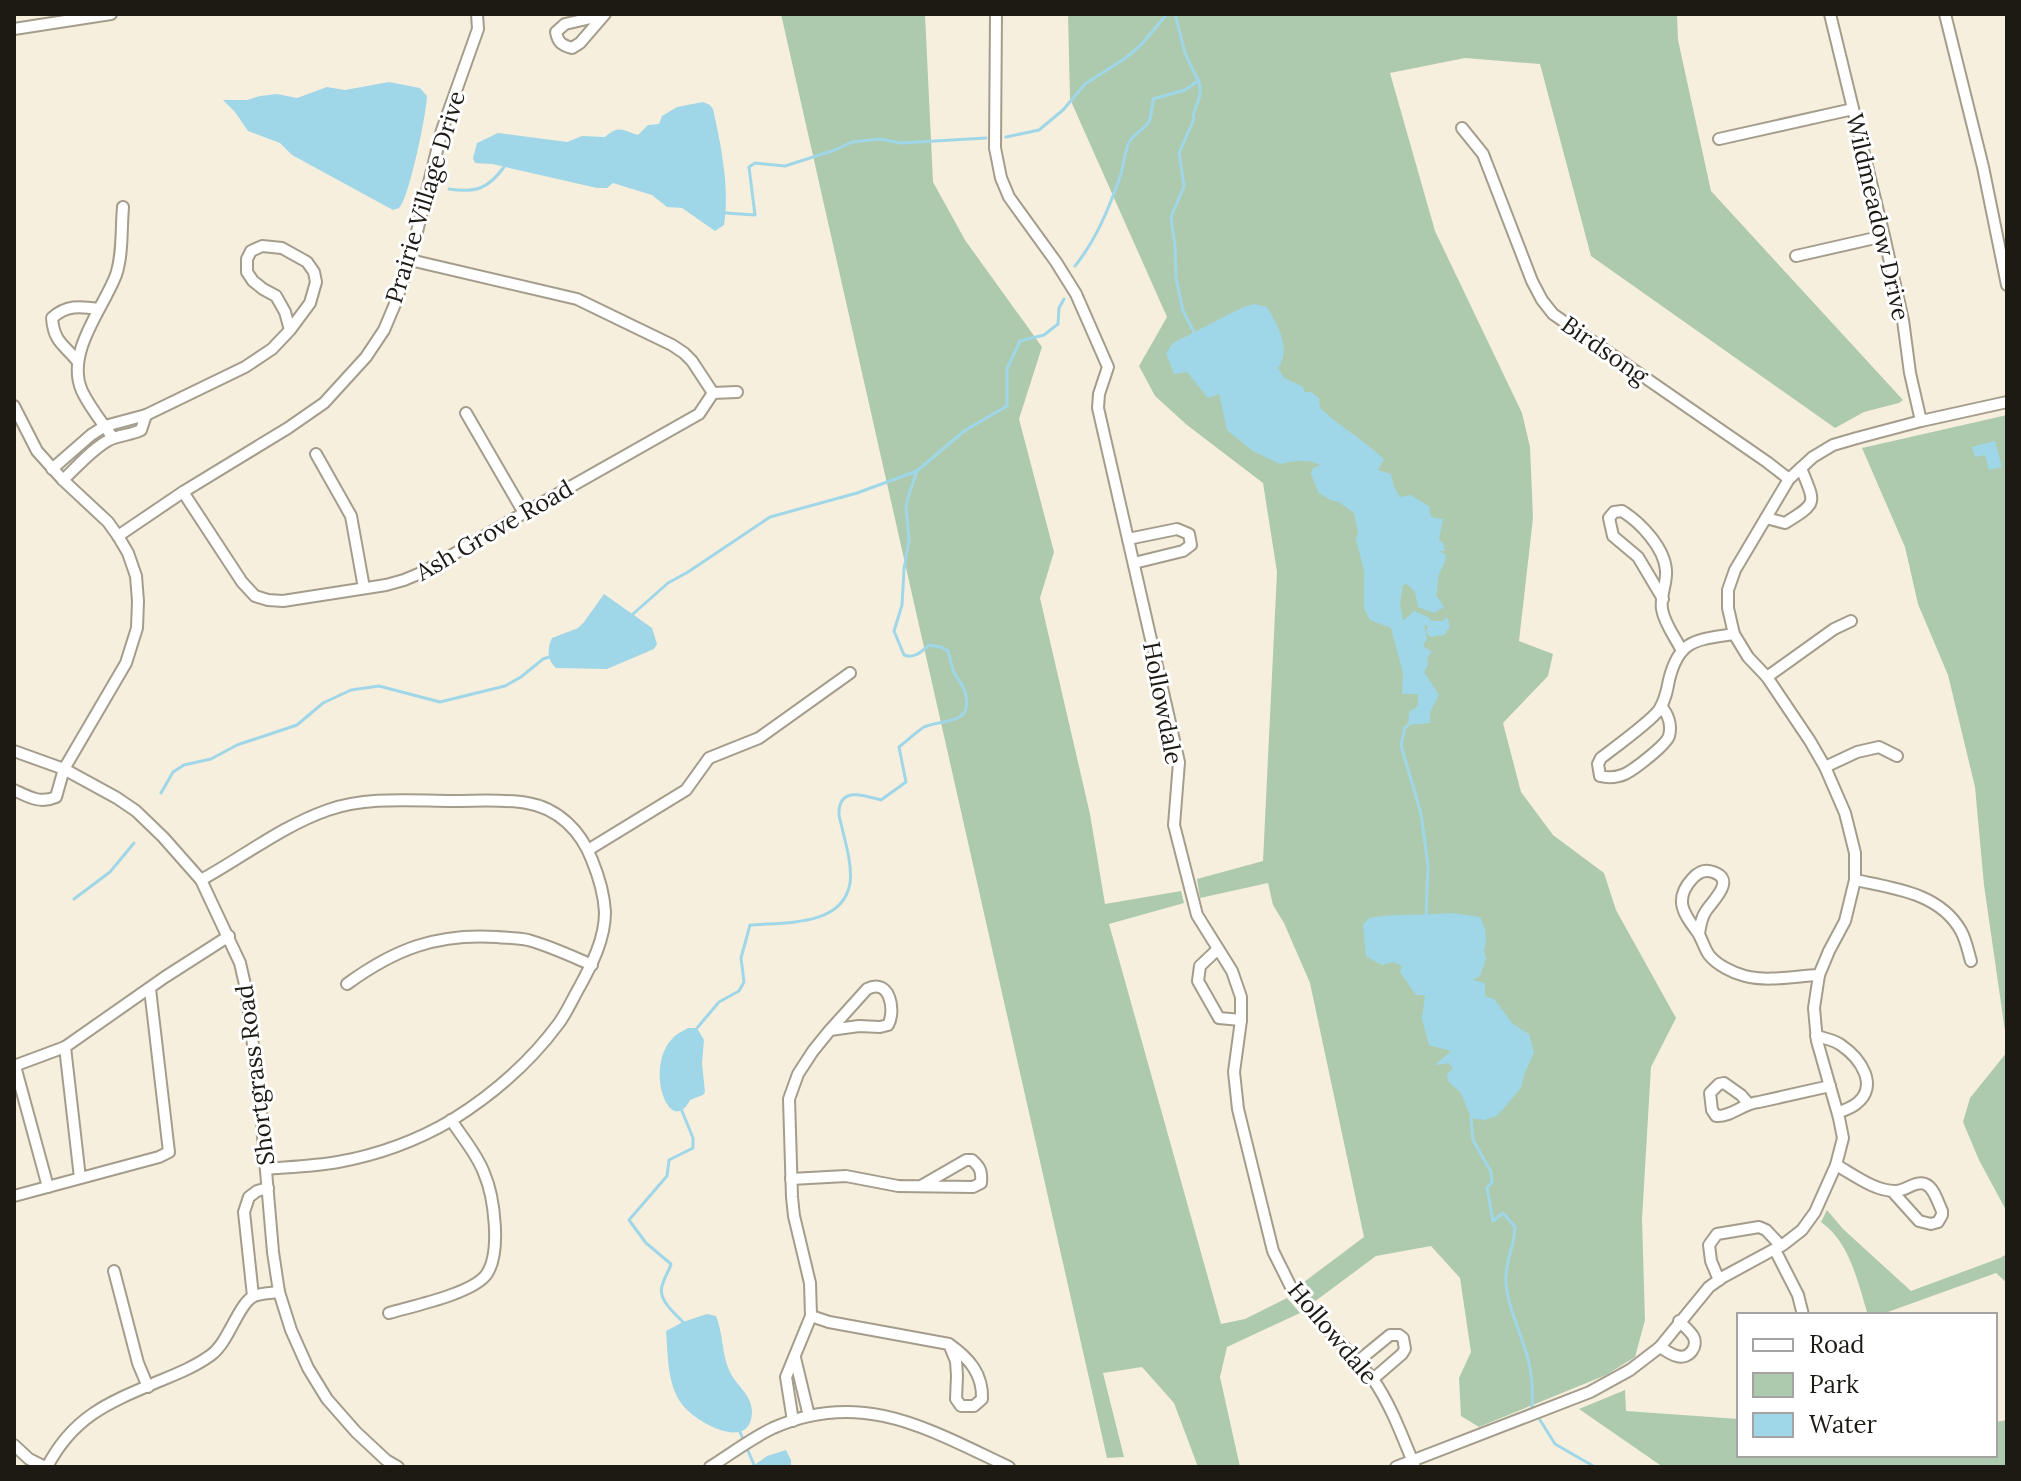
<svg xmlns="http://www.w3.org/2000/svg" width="2021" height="1481" font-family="Lora,serif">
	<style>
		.green { fill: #adcaae }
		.water { fill: #a0d7e8 }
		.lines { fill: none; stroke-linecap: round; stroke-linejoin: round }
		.stream { stroke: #a0d7e8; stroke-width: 3 }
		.minor-casing { stroke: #a49d8c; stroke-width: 14 }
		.minor { stroke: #fff; stroke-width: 10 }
		.labels { text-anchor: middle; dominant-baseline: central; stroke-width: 6; stroke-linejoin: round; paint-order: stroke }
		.street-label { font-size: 24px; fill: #1d1a14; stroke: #fff }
	</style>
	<rect width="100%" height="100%" fill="#f7efdd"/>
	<!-- green -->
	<g class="green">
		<polygon points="781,14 925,14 933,182 965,240 1042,347 1019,419 1054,552 1040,598 1090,814 1105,904 1181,891 1184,903 1109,924 1221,1324 1245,1319 1287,1298 1300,1313 1227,1347 1220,1377 1240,1467 1198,1467 1174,1403 1142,1367 1103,1373 1124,1457 1107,1458"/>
		<polygon points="1068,14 1677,14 1678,40 1711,191 1903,400 1899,403 1864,412 1835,428 1591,256 1540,64 1465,58 1390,73 1435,231 1522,413 1530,447 1533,518 1519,641 1553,654 1548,676 1503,723 1521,792 1553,835 1604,873 1616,910 1676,1018 1651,1067 1642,1219 1645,1320 1635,1357 1606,1375 1479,1427 1461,1416 1459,1378 1471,1352 1460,1278 1431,1246 1376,1256 1314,1302 1300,1285 1364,1237 1310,983 1284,923 1273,905 1268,883 1200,898 1197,879 1263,861 1277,572 1263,483 1187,425 1155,396 1139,366 1167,317 1070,99"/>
		<polygon points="2007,415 2007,1045 1984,885 1975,787 1948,675 1918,604 1905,547 1862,448"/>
		<polygon points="2007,1052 2007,1212 1979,1160 1963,1122 1970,1098"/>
		<path d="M1827 1210 1843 1229 1911 1291 2000 1258 2007 1254V1283L1996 1273 1885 1313 1868 1315C1858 1283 1850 1242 1821 1222Z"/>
		<polygon points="1625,1390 1626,1411 1739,1419 1739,1455 1995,1455 1995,1422 2007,1420 2007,1467 1663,1467 1579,1409"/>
	</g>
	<!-- water -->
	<g class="water">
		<path d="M389 82 420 88 427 96C427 111 409 200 399 208 397 209 395 209 393 210L292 155 280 143 248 131 235 112 223 100H247L260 96 277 94 297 98 327 87 345 90Z"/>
		<path d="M703 102 710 105 713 109C721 145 730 189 724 225L715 231 682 208 667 207 652 195 613 183 607 188H597L492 164 475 163 473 158 477 143 498 133 567 142 582 136 605 137C618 125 622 130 638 135L648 125 659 124 662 116 677 107Z"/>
		<path d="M1254 304 1267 307C1277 324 1292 349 1278 368L1284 378 1302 386 1305 392H1311L1319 398 1320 408C1340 427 1364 440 1384 459L1378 470 1391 474 1394 487 1400 497 1410 495 1429 506 1431 517 1443 519 1439 540 1443 543 1445 551H1439L1446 555C1445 563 1443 565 1440 572 1436 579 1439 588 1436 595L1444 607 1434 613 1418 607 1415 592 1407 584 1403 585 1400 603 1403 621 1414 611 1428 617 1432 621H1443L1447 617 1450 627 1444 635 1430 637 1426 632 1428 626 1424 625 1427 638 1423 646 1432 652 1427 658 1428 665 1424 672 1439 695 1430 712V723L1408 725 1409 712 1418 706V694H1402L1403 673 1391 628 1370 620 1364 608V571L1356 539 1358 532 1354 513 1339 502 1330 500 1318 492 1311 474 1312 469 1320 465C1309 458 1293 461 1280 464L1253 451 1227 430 1219 394 1208 398 1187 372 1174 374 1166 353 1173 343 1241 308Z"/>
		<polygon points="1995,441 2002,467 1989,470 1985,455 1975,457 1972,447"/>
		<path d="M604 594 652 628 657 644 654 649 607 669 556 668C547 661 547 648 552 638L578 628 584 622Z"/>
		<path d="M1451 913 1480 917 1485 929 1486 942 1484 950 1486 959 1480 976 1473 980 1485 983V996L1494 999 1513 1024 1529 1034 1534 1053 1525 1072 1521 1088 1497 1116 1484 1120 1471 1118 1461 1093 1448 1081 1447 1074 1453 1069 1449 1063 1435 1065 1451 1051 1429 1045 1422 1019 1425 995H1416L1400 972 1402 966 1393 962 1382 965 1366 956 1363 925 1369 918C1395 913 1424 916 1451 913Z"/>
		<path d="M688 1028H697L704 1040 702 1063 705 1092 703 1095 690 1100C670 1139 644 1068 672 1039 676 1034 683 1031 688 1028Z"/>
		<path d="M707 1314 716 1316C723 1333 722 1355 729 1370 735 1385 752 1394 752 1412 751 1454 693 1421 681 1403 667 1383 668 1354 666 1331L683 1322Z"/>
		<polygon points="786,1450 791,1460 791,1467 745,1467 747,1465 753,1466 767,1456"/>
	</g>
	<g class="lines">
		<!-- stream -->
		<g class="stream">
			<polyline points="1175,14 1185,53 1200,85 1200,95 1193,116 1194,119 1179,153 1184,186 1171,217 1175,246 1176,278 1183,311 1194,332"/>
			<polyline points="1006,137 1039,130 1063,110 1085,84 1124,59 1141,45 1167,14"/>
			<path d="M449 189C476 193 488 189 504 167"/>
			<polyline points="726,213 755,215 749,167 755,163 785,166 835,150 852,142 880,139 901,143 986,138"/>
			<path d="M1075 266C1096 240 1109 208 1120 177 1124 166 1124 150 1130 141 1134 134 1143 130 1148 123 1152 117 1152 106 1153 99L1185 90 1199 80"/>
			<polyline points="633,614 668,583 688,572 770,517 857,493 917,471 964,431 1007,406 1007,369 1020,341 1044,335 1058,324 1059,308 1064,299"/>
			<polyline points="1408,725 1405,728 1401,745 1421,814 1428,865 1426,916"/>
			<polyline points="161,793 173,772 184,765 211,759 237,745 297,725 323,703 351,690 379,686 440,702 505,686 521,677 543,659 549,657"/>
			<polyline points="74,899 110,872 134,843"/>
			<path d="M697 1028 719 1002 739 991 744 982 741 958 750 925C784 922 843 927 850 883 853 864 843 834 839 815 838 786 863 795 881 800L906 782 899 747C907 741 916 732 924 727 941 719 975 726 965 692 963 684 956 678 953 670 951 664 950 657 948 651L941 647 929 645C921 652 914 659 904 655L894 631 902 605 904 569 909 540 906 506 909 494 917 471"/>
			<path d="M682 1111 693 1138V1148L669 1160 667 1176 629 1220 646 1243 671 1264C669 1271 665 1276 663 1283 656 1298 673 1312 683 1322"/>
			<path d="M1471 1118 1473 1140 1491 1172 1492 1182 1487 1188 1493 1221 1503 1213 1515 1227C1515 1246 1504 1263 1506 1283 1508 1310 1523 1336 1529 1363 1532 1377 1533 1392 1532 1407"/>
			<polyline points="1540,1420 1555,1444 1595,1467"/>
			<polyline points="740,1432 755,1467"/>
		</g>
		<!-- minor casing -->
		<g class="minor-casing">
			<g id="minor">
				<path d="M996 14 995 148 1001 178 1009 197 1056 262 1076 294 1108 367 1099 394 1098 408 1179 762 1174 825 1197 915 1232 971 1241 997V1020L1234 1072 1238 1109 1273 1251 1292 1289 1373 1379C1392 1407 1402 1436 1415 1467"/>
				<polyline points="1830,14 1884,236 1903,320 1910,373 1921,421"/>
				<polyline points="1945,14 1983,167 2007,285"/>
				<path d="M604 15 565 24 556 32C558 43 562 45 572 48L580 43 605 14"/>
				<polyline points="14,29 111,14"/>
				<polyline points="1462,128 1483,154 1532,281 1542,300 1553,314 1767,462 1789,479"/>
				<polyline points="1719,139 1853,109"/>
				<polyline points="1796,256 1884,236"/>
				<polyline points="410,260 577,299 672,345 684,353 692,361 713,393"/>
				<path d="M78 362C64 344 54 343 52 318 66 305 80 306 98 309"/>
				<path d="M14 406 37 451 63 480 108 522 118 536 128 553 136 576 138 601 137 628 126 663 64 769 56 797C40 804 29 797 14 790"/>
				<polyline points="466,413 524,513"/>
				<path d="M113 438C102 422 90 408 82 391 65 353 103 309 116 275 123 254 121 229 123 207"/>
				<polyline points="316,454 351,516 364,588"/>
				<polyline points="52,469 91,435 105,426 146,415 245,367 272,349 290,330 310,303 316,282 314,272 307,262 282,248 262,246 251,251 247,259 247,272 253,281 263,289 276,296 285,312 290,330"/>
				<path d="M63 480C77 467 92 449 109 440 119 435 131 435 141 430L146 415"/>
				<polyline points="183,492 242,582 255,596 268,600 283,601 386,585 404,580 423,572 524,513 699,414 713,393 737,392"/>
				<path d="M1766 518 1785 523C1819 502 1815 504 1801 468"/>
				<polyline points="118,536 183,492 288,428 324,403 366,357 384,330 395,304 410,260 442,130 478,29 477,14"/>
				<polyline points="1128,539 1177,529 1189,534 1191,545 1183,551 1134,563"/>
				<path d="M1663 599 1638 557 1613 536 1609 518 1614 512 1622 511C1640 522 1665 548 1666 571 1667 583 1660 596 1662 609 1664 623 1675 637 1681 649"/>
				<polyline points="1767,677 1834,629 1851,621"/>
				<path d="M1661 706C1668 714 1672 725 1669 736 1666 745 1635 769 1625 774 1618 777 1608 778 1600 776L1598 764 1601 758C1614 748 1650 722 1659 710 1665 701 1667 691 1669 680 1679 639 1696 640 1734 634"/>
				<polyline points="14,751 64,769 117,798 136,811 163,837 201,880 240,963 246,989 260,1101 273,1252 279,1292 291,1330 308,1368 327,1399 356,1432 386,1460 398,1467"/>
				<polyline points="1825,767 1857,752 1879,747 1897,756"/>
				<polyline points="588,850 686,790 709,758 759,738 850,673"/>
				<path d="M201 880C243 857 282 826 328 810 368 796 413 801 454 801 478 801 504 799 527 803 558 808 581 831 592 860 599 877 604 894 605 912 605 939 592 964 580 986 573 998 567 1012 559 1023 531 1061 492 1095 452 1120 418 1140 377 1155 338 1162 315 1166 290 1167 266 1169"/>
				<path d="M1855 880C1893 888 1940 893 1961 931 1966 940 1968 951 1971 961"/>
				<path d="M1699 934C1700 926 1701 918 1706 911 1712 901 1737 880 1713 872 1705 869 1698 872 1692 879 1673 900 1684 914 1698 933 1702 939 1704 948 1709 955 1717 965 1733 973 1745 976 1768 982 1795 976 1819 975"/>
				<polyline points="1218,949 1200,966 1198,981 1219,1018 1241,1020"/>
				<path d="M347 984C395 949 437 933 497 937 507 938 518 938 528 940 550 946 571 956 592 965"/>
				<path d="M1816 1036C1825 1038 1834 1040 1841 1045 1860 1058 1880 1086 1856 1104 1851 1108 1844 1110 1838 1113"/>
				<polyline points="65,1047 80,1178"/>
				<polyline points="14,1066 65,1047 165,977 229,936"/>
				<polyline points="15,1066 48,1187"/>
				<path d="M1748 1103 1741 1095 1724 1083 1719 1084 1710 1093 1712 1110 1716 1116C1732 1117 1743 1103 1759 1102L1830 1086"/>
				<path d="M1836 1165C1853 1174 1874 1191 1895 1191 1905 1192 1915 1180 1925 1184 1934 1187 1938 1203 1942 1211V1215L1938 1222 1931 1224 1919 1221 1892 1191"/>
				<path d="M791 1179 846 1176 898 1186 973 1187 981 1183C982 1171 980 1167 972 1160H966L921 1186"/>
				<polyline points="14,1196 159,1157 169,1152 150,989"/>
				<polyline points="1775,1250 1798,1295 1803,1315"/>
				<polyline points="114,1271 138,1363 148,1387"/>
				<polyline points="1719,1280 1711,1261 1709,1245 1717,1234 1759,1227 1766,1230 1781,1246"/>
				<polyline points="253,1296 244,1212 249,1197 257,1191 268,1188"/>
				<path d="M389 1313C413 1306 471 1294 486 1275 502 1253 494 1196 484 1173 477 1154 462 1137 451 1120"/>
				<path d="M811 1316 829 1322 949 1344C969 1358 983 1374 982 1399L974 1406H961L956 1399 957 1376 956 1361 949 1344"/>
				<path d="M1660 1347C1665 1350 1671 1355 1677 1356 1689 1360 1699 1346 1693 1336 1690 1331 1684 1326 1679 1321"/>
				<polyline points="795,1358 809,1416"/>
				<polyline points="1357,1362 1390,1335 1399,1335 1403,1338 1405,1349 1402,1354 1373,1379"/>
				<path d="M793 1421 786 1377 811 1316 810 1283 794 1216 792 1197 789 1099 798 1074 813 1051 830 1030 859 1026 880 1027 888 1025C896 1011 890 977 867 989L830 1030"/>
				<polyline points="14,1445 29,1459 45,1467"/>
				<path d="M47 1467C74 1415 110 1402 162 1380 179 1373 196 1366 211 1355 229 1342 238 1304 254 1296 261 1293 271 1293 279 1292"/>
				<path d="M710 1467C731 1454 750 1439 773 1428 862 1388 930 1430 1009 1467"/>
				<polyline points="1396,1467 1590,1392 1630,1370 1660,1347 1709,1287 1723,1277 1784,1244 1802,1230 1815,1212 1836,1165 1843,1138 1839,1118 1817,1041 1814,1008 1819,975 1829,951 1845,921 1855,880 1855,853 1845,813 1825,767 1810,741 1767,677 1748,657 1734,634 1728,608 1728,590 1735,570 1789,479 1813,457 1833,445 1857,438 1921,421 2007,402"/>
			</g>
		</g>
		<!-- minor -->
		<use href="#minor" class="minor"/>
	</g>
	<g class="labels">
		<!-- street labels -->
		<g class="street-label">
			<text transform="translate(425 197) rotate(-73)">Prairie Village Drive</text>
			<text transform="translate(1878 217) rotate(77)">Wildmeadow Drive</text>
			<text transform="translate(1605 350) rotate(35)">Birdsong</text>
			<text transform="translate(494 530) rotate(-30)">Ash Grove Road</text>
			<text transform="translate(1163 703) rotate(79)">Hollowdale</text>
			<text transform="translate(255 1075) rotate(-97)">Shortgrass Road</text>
			<text transform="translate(1333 1333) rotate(50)">Hollowdale</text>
		</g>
	</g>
	<!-- border -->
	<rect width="2021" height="1481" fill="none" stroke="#1d1a14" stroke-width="32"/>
	<!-- legend -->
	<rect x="1737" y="1313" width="260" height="144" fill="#ffffff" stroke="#a5a3a1" stroke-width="2"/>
	<rect x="1753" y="1339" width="40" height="12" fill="#ffffff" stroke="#a5a3a1" stroke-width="2"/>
	<text x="1809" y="1353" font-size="24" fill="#1d1a14">Road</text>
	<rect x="1753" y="1373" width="40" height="24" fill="#adcaae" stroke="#a5a3a1" stroke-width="2"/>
	<text x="1809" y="1393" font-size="24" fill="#1d1a14">Park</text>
	<rect x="1753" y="1413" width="40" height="24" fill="#a0d7e8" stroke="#a5a3a1" stroke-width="2"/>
	<text x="1809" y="1433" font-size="24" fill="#1d1a14">Water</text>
</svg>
